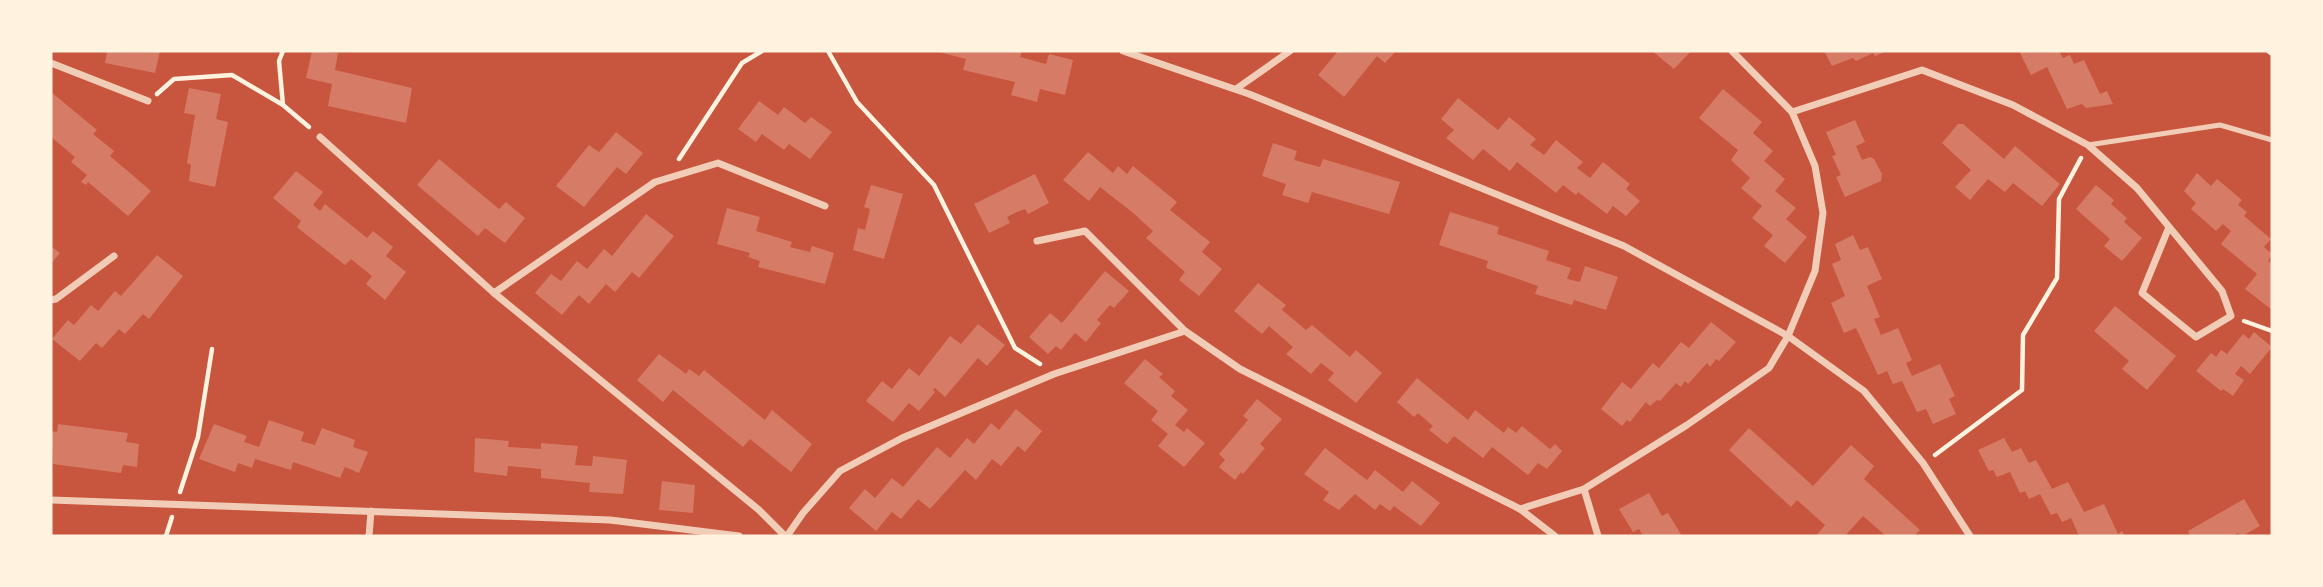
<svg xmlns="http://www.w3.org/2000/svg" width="2323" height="587" font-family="Karla,sans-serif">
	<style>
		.building { fill: #d67c66 }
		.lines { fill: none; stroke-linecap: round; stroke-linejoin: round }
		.path { stroke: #fff3e0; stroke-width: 4.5 }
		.service { stroke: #f1ccb7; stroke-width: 5 }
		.minor { stroke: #f1ccb7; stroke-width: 7 }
	</style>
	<rect width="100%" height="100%" fill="#c8553d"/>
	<!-- building -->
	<g class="building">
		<polygon points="107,51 160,51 155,73 105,63"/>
		<polygon points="312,51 338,53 335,70 412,88 406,123 328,106 332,84 306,78"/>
		<polygon points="935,51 1022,51 1020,57 1046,64 1049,54 1073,60 1065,95 1040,89 1037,102 1011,95 1015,82 963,70 966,59"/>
		<polygon points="1338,51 1396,51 1385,63 1377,56 1344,97 1318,75"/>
		<polygon points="1652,51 1691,51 1674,69"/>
		<polygon points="1824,51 1887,51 1875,56 1873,53 1856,61 1853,58 1832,66"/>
		<polygon points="2019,51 2059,51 2063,58 2070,55 2074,64 2084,60 2100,94 2107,91 2113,104 2086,108 2082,104 2067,109 2047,67 2031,75"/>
		<polygon points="189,88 221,94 216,119 228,122 215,187 189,181 191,165 187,163 195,115 184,113"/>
		<polygon points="1723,89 1762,122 1753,133 1773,151 1764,161 1785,179 1775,191 1796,208 1786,219 1807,237 1785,263 1764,246 1773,235 1752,218 1762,206 1741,188 1750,178 1731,160 1738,150 1699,118"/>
		<polygon points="51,92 97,130 93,134 114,151 110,156 151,191 128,216 88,182 86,185 81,182 87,175 71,162 75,157 51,137"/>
		<polygon points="1458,98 1498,130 1509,117 1536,139 1530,145 1544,155 1556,140 1583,162 1577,168 1590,178 1603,162 1630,184 1626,189 1640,201 1626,216 1613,206 1607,214 1578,192 1576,195 1563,185 1556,193 1517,162 1510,171 1483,149 1473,160 1446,138 1454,130 1441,119"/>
		<polygon points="759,101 778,115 784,107 805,123 811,117 832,132 810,159 789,144 784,150 762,134 756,142 738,129"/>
		<polygon points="1855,120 1865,142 1856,146 1862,160 1870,157 1874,159 1882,174 1881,181 1845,197 1836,177 1841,175 1832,156 1836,155 1826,132"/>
		<polygon points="1958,124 1963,124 2004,159 2015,146 2060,184 2042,206 2013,183 2005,192 1988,179 1970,200 1955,187 1971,170 1942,143"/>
		<polygon points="616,132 643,153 626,174 617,167 584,207 556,186 589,145 599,152"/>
		<polygon points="1273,143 1297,151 1294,160 1320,167 1323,159 1400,182 1389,214 1312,192 1308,203 1282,195 1286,184 1262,176"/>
		<polygon points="1088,152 1113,173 1118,166 1127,174 1133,166 1177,202 1170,210 1210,242 1202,252 1222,269 1199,296 1179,280 1185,272 1146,238 1153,231 1132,212 1100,187 1089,201 1063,180"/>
		<polygon points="439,159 499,209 506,202 525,218 505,243 485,228 478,236 417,185"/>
		<polygon points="296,171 323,192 313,205 320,211 325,204 367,238 373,231 393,247 386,256 406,272 385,300 366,284 372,276 351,259 345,265 303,232 297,227 301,221 273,198"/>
		<polygon points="2197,173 2211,186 2217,179 2242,200 2238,205 2247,212 2244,216 2271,239 2264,247 2272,254 2268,261 2272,264 2272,310 2245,289 2257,274 2221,244 2231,231 2223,224 2216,231 2191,209 2196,203 2184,191"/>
		<polygon points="1035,174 1049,203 1028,214 1025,209 1017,212 1007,217 1010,223 989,233 974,204"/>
		<polygon points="871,185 903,194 884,259 853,250 858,228 865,230 870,209 864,207"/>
		<polygon points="2096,185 2114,200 2111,204 2127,218 2124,222 2142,238 2122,261 2104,246 2110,239 2076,209"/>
		<polygon points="727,208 760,217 756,231 792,242 790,247 810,252 812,246 834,253 825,284 758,267 760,261 748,257 750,253 717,244"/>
		<polygon points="1450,212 1499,227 1497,234 1549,251 1546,260 1571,268 1567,279 1580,282 1585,266 1618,277 1606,310 1574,300 1572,305 1535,294 1538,286 1486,268 1488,261 1439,245"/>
		<polygon points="646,214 674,236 639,278 632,272 615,292 606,284 589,304 579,295 562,315 535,293 551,274 561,281 577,261 587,269 604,249 612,256"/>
		<polygon points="1853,235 1860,250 1868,247 1882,279 1867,286 1880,317 1874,319 1881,335 1898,328 1912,360 1906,363 1912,376 1940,364 1955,396 1949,399 1956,414 1933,424 1926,409 1917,412 1902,381 1893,384 1887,371 1878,375 1856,328 1844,333 1831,303 1845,296 1832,264 1841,260 1835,244"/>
		<polygon points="51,246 60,253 51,264"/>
		<polygon points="157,255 183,276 149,319 143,314 125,334 119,329 102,348 96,343 80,361 52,339 68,320 74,325 91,305 98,311 115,291 121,296"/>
		<polygon points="1105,271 1129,291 1114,308 1110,305 1097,320 1101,323 1086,342 1075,333 1061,350 1056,346 1048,354 1029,337 1050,313 1062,323"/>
		<polygon points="1258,283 1286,305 1282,310 1306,330 1312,325 1350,357 1356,350 1382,373 1356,403 1328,380 1334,373 1321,363 1311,374 1286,354 1293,347 1269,326 1262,334 1234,311"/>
		<polygon points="2115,306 2176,356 2147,390 2122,369 2129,361 2094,331"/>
		<polygon points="1711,322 1736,342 1719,361 1716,359 1710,367 1707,363 1688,384 1685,381 1681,387 1676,383 1660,401 1657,400 1650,406 1646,402 1630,422 1627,420 1622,426 1601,409 1622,382 1631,389 1653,363 1659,368 1681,342 1689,348"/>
		<polygon points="978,324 1005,345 987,366 978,358 945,397 935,388 933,390 935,392 919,411 909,403 893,422 866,401 882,381 892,389 909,368 919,376 950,336 961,344"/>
		<polygon points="2254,332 2272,347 2250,374 2241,366 2235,374 2244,380 2233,396 2223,389 2221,391 2196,371 2211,353 2216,357 2221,350 2227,354 2243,334 2249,339"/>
		<polygon points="659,354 686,374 689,369 699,376 704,370 765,420 772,410 812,444 791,472 750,439 743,447 673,390 663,402 637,380"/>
		<polygon points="1145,359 1163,374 1159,377 1175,391 1171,396 1188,410 1175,425 1184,432 1187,428 1205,443 1184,467 1158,446 1168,434 1151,420 1158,411 1124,383"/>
		<polygon points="1417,378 1468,420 1475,410 1504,433 1508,427 1516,433 1522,426 1550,449 1555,444 1562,451 1547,469 1538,463 1528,475 1492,447 1483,458 1454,436 1447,444 1429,430 1433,426 1418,413 1414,417 1397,402"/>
		<polygon points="1257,399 1282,419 1260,444 1265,448 1243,474 1241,472 1235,480 1219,467 1225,460 1219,454 1248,420 1243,416"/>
		<polygon points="1016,409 1042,431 1025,452 1018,446 1001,466 992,459 976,480 965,470 930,509 918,499 901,519 892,512 876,531 849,508 865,489 875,498 892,478 903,487 937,447 950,458 967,438 974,444 991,423 999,430"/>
		<polygon points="269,420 304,432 301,441 315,445 322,428 355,440 353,447 368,452 359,473 345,467 340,478 293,462 291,470 255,459 252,468 238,463 235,472 199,459 214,424 247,436 244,442 259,447"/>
		<polygon points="58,424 128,433 126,442 139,444 137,467 123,465 121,473 53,464 51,431 57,432"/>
		<polygon points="1749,428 1813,486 1851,445 1874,466 1864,479 1920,530 1914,536 1886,536 1863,516 1845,536 1816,536 1825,525 1797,500 1791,507 1729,450"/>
		<polygon points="475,438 509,441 508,447 541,449 541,443 578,446 575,465 592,466 593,456 627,460 623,494 589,492 590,483 541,478 541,469 508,466 507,476 474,472"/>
		<polygon points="2004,438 2012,452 2021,448 2029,463 2036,460 2052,489 2068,482 2084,512 2104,504 2118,534 2122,531 2125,536 2079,536 2071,518 2062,522 2057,513 2051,515 2040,494 2029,499 2025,491 2020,493 2010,472 1997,477 1993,470 1989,471 1978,450"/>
		<polygon points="1325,448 1367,480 1375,470 1403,492 1412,481 1440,503 1421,526 1394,506 1390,511 1380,504 1375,510 1355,494 1339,510 1323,500 1329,492 1304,474"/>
		<polygon points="662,481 695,485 693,513 659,510"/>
		<polygon points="1649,493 1662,516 1668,513 1682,536 1643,536 1639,529 1633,532 1619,509"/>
		<polygon points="2244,499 2260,526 2242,536 2238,533 2232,536 2190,536 2188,531"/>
	</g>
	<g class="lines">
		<!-- path -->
		<g class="path">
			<polyline points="283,51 279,61 283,105 309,127"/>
			<polyline points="828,51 857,102 934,185 1015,348 1040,364"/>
			<polyline points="2268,51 2272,54"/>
			<polyline points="157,94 174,79 232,75 283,105"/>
			<polyline points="679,159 742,63 762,51"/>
			<polyline points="2244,321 2272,331"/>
			<polyline points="1935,455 2022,390 2023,335 2057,278 2059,199 2081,158"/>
			<polyline points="180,492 198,437 212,349"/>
			<polyline points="166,536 172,517"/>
		</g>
		<!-- service -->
		<polyline class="service" points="2088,145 2220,125 2272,140"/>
		<!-- minor -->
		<g class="minor">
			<polyline points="1123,51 1249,94 1624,246 1788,336 1864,391 1923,463 1970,536"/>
			<polyline points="51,63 148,101"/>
			<polyline points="1236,89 1290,51"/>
			<polyline points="1792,112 1922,70 2013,105 2088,145 2137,188 2222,291 2231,316 2196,337 2142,293 2169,227"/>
			<polyline points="320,137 494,293 759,510 785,536"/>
			<polyline points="1037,241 1085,231 1185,331 1240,369 1520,509 1584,489 1687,425 1769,368 1788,336 1815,271 1823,213 1815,166 1792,112 1732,51"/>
			<polyline points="494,293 655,182 718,163 825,206"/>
			<polyline points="51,300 56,299 114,256"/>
			<polyline points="1584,489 1598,536"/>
			<polyline points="51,500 610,520 739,536"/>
			<polyline points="1520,509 1555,536"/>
			<polyline points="369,536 371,511"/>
			<polyline points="787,536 803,513 840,471 902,438 1054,374 1185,331"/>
		</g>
	</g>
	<!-- border -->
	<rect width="2323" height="587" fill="none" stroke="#fff3e0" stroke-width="105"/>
</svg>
